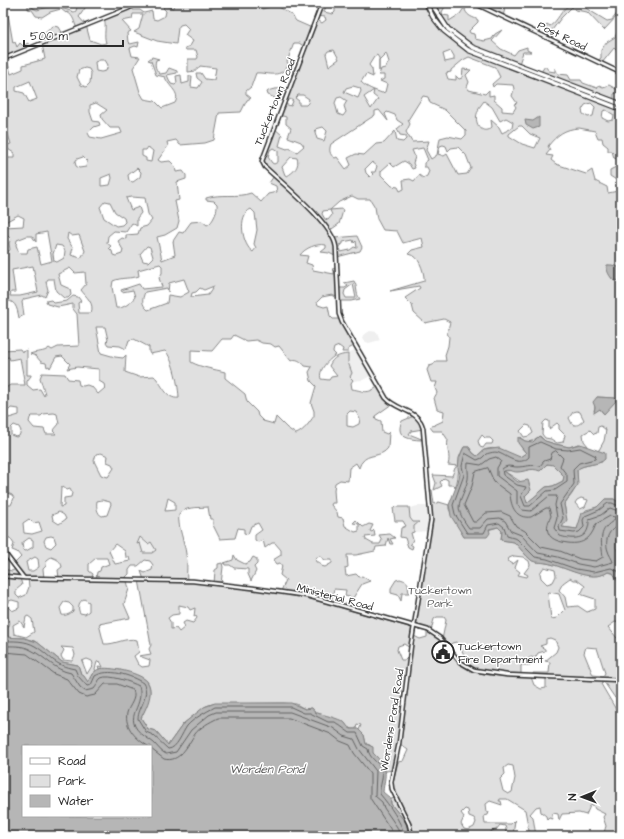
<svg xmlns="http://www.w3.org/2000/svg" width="624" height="839" font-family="'Architects Daughter',sans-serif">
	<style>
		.built { fill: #efefef }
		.green { fill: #e0e0e0; stroke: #868686; fill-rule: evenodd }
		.water { fill: #b6b6b6; stroke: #7e7e7e; fill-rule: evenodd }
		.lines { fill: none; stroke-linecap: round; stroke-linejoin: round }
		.shore { stroke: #636363; stroke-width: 1 }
		.secondary-casing { stroke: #2b2b2b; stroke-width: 5.5 }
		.highway-casing { stroke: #2b2b2b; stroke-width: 6 }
		.secondary { stroke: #fff; stroke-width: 2.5 }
		.highway { stroke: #fff; stroke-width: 3.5 }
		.labels { text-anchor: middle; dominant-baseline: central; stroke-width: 3; stroke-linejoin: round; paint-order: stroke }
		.street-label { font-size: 11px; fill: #2b2b2b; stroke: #fff }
		.park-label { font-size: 11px; fill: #585858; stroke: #fff }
		.poi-label { font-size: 11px; fill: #2b2b2b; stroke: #fff; text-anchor: start }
		.water-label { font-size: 12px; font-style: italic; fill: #5c5c5c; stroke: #fff }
	</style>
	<rect width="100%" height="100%" fill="#fff"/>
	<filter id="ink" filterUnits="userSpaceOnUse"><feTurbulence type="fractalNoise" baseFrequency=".025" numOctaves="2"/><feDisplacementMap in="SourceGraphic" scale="8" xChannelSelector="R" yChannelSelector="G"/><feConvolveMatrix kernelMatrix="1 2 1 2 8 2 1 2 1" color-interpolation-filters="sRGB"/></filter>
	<g filter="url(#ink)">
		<!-- built -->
		<g class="built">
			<polygon points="370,331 377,332 380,340 369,343 366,342 362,339 363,335"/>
			<polygon points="358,348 372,375 363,380 352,381 350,377 352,373 347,356 349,356 348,353"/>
			<polygon points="418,506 431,506 430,531 414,532 414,526 418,522 413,522 410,518 409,508"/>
			<polygon points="140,537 147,544 151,542 156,550 152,553 143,553 141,550 141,544 137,544"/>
		</g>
		<!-- green -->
		<g class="green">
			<path d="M3 3H6L13 43 15 42 17 47 20 43 23 46 28 43 30 48 6 57 11 74 23 69V65L45 59 40 34 45 33 53 26 59 27 63 34 77 29C74 22 74 16 67 12L66 13 61 9 50 12 42 17 36 16 32 10 28 9V3H31L33 8 37 10 53 6 54 3H63L60 5 61 8 74 12 76 11 78 3H86L87 5 79 17 86 25 90 40 101 44 106 43C103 34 107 28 104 18L132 6 133 10H140L144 13 152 11 153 19 157 20 165 16 166 11 163 8 165 6 173 8 174 4 172 3H261L262 9 269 7 271 3H278L279 7 291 14 296 21 312 28 316 19 322 23 326 20 325 17 317 16 322 3H327L324 12 333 14 335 12V6L332 3H423C432 23 448 38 466 50L621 110V268L608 265 606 267 613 280H621V370L618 374 621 376V504L614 499H605L597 507 586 510 577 529 562 527 565 509 564 504C576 490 577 488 577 470L580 467 602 462 598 452 596 451 599 450 604 441 606 430 601 426 598 427 597 433 594 434 590 430 583 434 584 441 588 446 578 444 569 447 555 444 545 441 540 436C532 440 529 446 520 437L521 447 526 453 520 457C506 457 501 444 484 450 481 451 481 454 477 456L473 453 469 447H464C456 458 461 475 455 488L454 485H448V480L444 478 440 482 442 486 434 490 436 483 433 475 452 476 455 468 458 466 448 465C451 456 446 449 448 440L442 431H433L430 427 443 421 444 411 437 409 434 398 437 393 435 388 437 382H431L427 370 429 366 433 365 436 361H446L445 355 448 346 449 337 447 333 450 322 444 319 425 323 414 313 412 305 405 298 420 288 419 286 390 291 424 281C425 275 420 259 414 256 412 255 410 255 408 254L412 250 424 247 422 238 403 243 397 231 383 230 377 219 375 207 370 199H358L352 196 339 202 330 210 323 211 322 214 325 219 328 220 332 215 330 210 342 209 343 211 339 224 329 231 334 238 357 236 362 247 360 251 337 257 329 253 321 252 326 248V245C317 243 305 248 300 255L308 256 306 263 312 265 313 270 334 274V271L332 269 337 268 338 288H345L348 286 344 283 354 281C358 287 355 293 360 299L351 301H339L338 298 332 295 322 297 317 302 318 305 324 307 328 306 330 316 333 319H340L356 345 348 349V352H342L343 349 339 346 334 348 333 352 336 355C328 360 318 370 321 379L329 380 331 377 337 376 329 366C333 357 339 355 348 354V362L352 373 350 377 353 380 351 383 352 389C365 391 366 395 379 386L392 404 375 416 376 419 381 421 382 432 387 434 389 432 388 448C381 458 368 453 362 462 360 464 360 466 359 468L356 463 349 468 348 481 340 480 335 483 334 490 335 503H332L331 505 337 512 338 517 343 518 345 526 355 532 359 531V524L353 523 356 520 363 527 369 524 373 525 370 531 372 532 374 530 375 536 365 537 366 540 373 544H380L382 540 379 535 390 534 395 538 390 539 393 544H390L388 538 386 546 376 547 375 551 356 555H347L348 567 345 568 346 576 356 574 359 577 362 576 370 581 362 584 353 598 345 596 346 590 334 589 331 602 281 591 286 580 280 575 282 566 280 563 276 564 273 560 281 555V550L275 543H272L265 548 263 540 258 542 255 540V535L262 530 258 523 251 526 248 534 244 533V529L238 528 235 538 220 539 213 525V519H210L208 507C198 508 184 506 179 515 177 525 185 543 186 554 188 564 186 572 187 581L214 584 215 570 218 568V564L222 563 223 567 221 584 301 596 412 628 410 648 404 644 398 646 397 650 401 660H405L408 657 399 738 393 770 386 771 385 773V768L373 753 370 745 366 744 364 735 359 730 361 725 357 724 356 729C351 729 348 729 345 723L315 712 312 708 305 709 296 704 283 703 212 704 206 706 183 724 168 745 156 731 148 729 141 718C146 707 155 690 146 680L120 670 99 669 98 666 103 667 100 661 97 662 95 669 96 671 92 674 88 682 81 674 78 665 62 662 37 642 24 638 3 637C3 627 15 628 7 616H3V597L6 594V585L3 582V569L12 571 17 568 14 564 21 557 17 552 12 550 14 544 10 538 4 537 3 505H11L14 498 12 495 3 491V390L10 385H25L20 358 10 360 9 357 3 358V350L20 349 22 352 27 350V375H31V376L27 381V385L33 390 40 389 44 396 45 394 40 378 42 373 65 374 68 379 78 380 79 385 83 386 87 385 92 387 98 394 105 388 104 384 99 381V369L77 367 67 369 70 364 62 356 56 357 50 368 49 366 47 367 46 363 41 362 36 356 30 354C37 351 44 353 49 348L52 350 58 347 79 346 77 314 73 309V304L58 307 47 304 46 301 51 300 54 303 67 301 73 296 78 297 81 301 78 303 79 313H91C95 303 86 297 81 290L86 284 85 272 75 273 70 268 58 274 61 285 70 289 71 295 68 298H64L56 291 54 279H48L46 282 48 290 45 297 42 295 24 299 22 302 24 315 19 318C17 307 15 299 3 301L5 296 3 295V254L10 250 9 243 11 239 8 236H3V197L5 191 3 189V156L5 155 7 158H14V153L3 146 11 144 6 128H3V87L8 85 3 69V42L7 36 3 31ZM133 14H143L139 29 134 32 157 41 176 44 178 28 180 25 184 24 189 29 185 35 193 41 190 46 185 48 186 50H196L198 57 197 59H188V72L196 71 200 66 216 68 214 80 205 79 201 73H196L197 78 202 82 198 88 191 87 192 76H189V82L182 84 181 75 176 76 177 83 175 85 171 84 167 75 177 73V71L169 68 166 73 160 74C156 70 154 66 156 60L159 59 152 57 148 60 151 61 156 75 165 77C169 88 181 92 175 103L162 108 155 101 144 99 140 92 133 68 140 57 132 56 130 48 135 46 138 47 139 42 130 44 128 42 127 33 131 31 122 21 132 19ZM294 43H299L305 47 298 67 289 65 287 62ZM334 50 339 59 329 66 326 54 328 51ZM451 51 454 56V60L445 62 443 54ZM386 53 389 62 385 68 381 69 379 75H384V79L380 81 387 84 385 92 382 93C374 90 367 88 361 82L366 74 373 77 372 69 369 65 374 57 377 55 379 58V71V60ZM469 57 495 67 500 77 492 84 493 87 496 84 513 85 514 89 512 96 517 103 514 104 516 107 513 112 502 111V107L494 100V95L489 96V90L485 94 469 90 467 87 469 82 466 75 471 70 463 69 462 78 459 79 456 76V80L448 79 446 73 451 72V70L463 60ZM100 60H105L108 65 106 71 101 72 96 71 95 62ZM286 67 293 70 291 75 294 77 289 90C284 88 271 88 267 92L268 95 284 102 290 99 293 101 291 106 284 104 279 115 286 117V124L291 128 288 137 301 142 304 146 297 152 289 148 287 149 279 146 282 135 274 128 261 161 274 176 269 183 276 186 277 192 268 194 261 202 251 193C237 198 221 193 206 198V200L214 201 217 204C218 210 213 223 207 225L202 221 191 222 183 233 179 232 173 241 175 255 162 260 157 237 165 235 177 228 179 221 175 201 179 200 177 182 186 179V175L183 171 176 172 175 166 170 161 161 162 158 160 168 146 167 142 176 140 180 145 205 143 214 140 219 113 241 112 247 100 251 98 246 94V91L251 87 256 73C266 72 280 79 286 67ZM85 68 89 69 91 73 90 83 86 87 81 85 77 77 79 70ZM30 81 37 99 29 102 24 93 16 91V87ZM353 86 360 88 361 91 358 98 344 92 346 88ZM374 90 373 95 378 99 371 109 364 97ZM298 95H303L309 99 308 103 306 105H299V101L295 98ZM423 96 428 97 430 103 445 110 466 131V135L462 139 448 136 440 138 437 155 431 159 426 150 429 141 412 142 406 132 410 124 408 120ZM341 97 347 101 344 106 346 112 343 116 338 114 335 103 337 98ZM484 101 492 107 500 121 506 118 513 122 512 128 502 133 499 127 491 120 492 127C480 138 472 118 479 110L478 109ZM96 103 107 110 101 115 102 119 110 128H120L122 133 101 139 90 137 88 133 94 127 100 125 99 122 93 121 90 112V105ZM591 103 595 107 593 116 588 117 583 114 582 110 585 105ZM379 110 388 121 385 114 387 112 395 115 397 120 403 124 397 129 400 135 406 136V139L403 142 397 141 395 131 384 143 376 144 364 155 356 154 348 158 351 165 346 169 337 157 335 158C329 155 329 149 331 144L375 115V111ZM606 110 614 115 613 120 608 121 602 118 603 111ZM519 126H522L530 134 540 138 535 148 522 144 509 136V134ZM323 127 327 131 324 141 317 139 315 132 316 129ZM579 128 595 131 598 138H602L603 143 608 147V151H612L614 158 619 160 618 166 610 170V176L621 183 618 191 608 193 607 187 595 181 592 170 586 174 556 164 551 160 553 156 546 155 550 150 548 146C557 135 564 129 579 128ZM443 145 446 146 448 151 451 148 458 147 466 155 471 168 467 174 458 175 447 154 444 156 438 154 440 146ZM148 147 153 151 151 162 146 161V158L142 156V150H146ZM273 148 278 151V162L274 164 272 163 268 157 270 150ZM423 148 428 160 424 163V167H427L429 171 427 176 423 178 419 175 414 181 410 179 403 180 404 189 400 191 398 187 392 186 381 175V171L390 163 394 167 404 161 409 164 412 169 415 168 413 163 415 157 412 150ZM83 157 87 161 86 167 79 168 76 166 75 162 77 159ZM291 157 297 158C300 166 294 172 287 176L285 175 282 167ZM372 162 377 166 375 172H371L373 174 370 177 366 173 365 169ZM137 168 141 172 140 177 133 182 129 181 128 175ZM111 174 112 178 110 185 101 186V178ZM131 197 145 198 148 214 152 220 147 226 140 228 138 234 126 235V239L122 238 118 241 123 250 122 254 116 256 113 255 112 251 109 248 111 246 107 243 108 236 114 231 126 232 132 223 137 226V218L141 213 139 207 131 210 126 198ZM105 201 110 202 115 212 124 218 125 222 122 225 116 226 104 218 100 207ZM251 209 255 213 257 230 254 244 256 248 253 252C242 245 237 215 251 209ZM18 215 24 218 23 226 5 227 7 221ZM47 232 52 261 41 264 37 247 28 249 27 253H19L16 245 17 240 27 236H32L36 242V234ZM68 233 72 236 79 235 85 251 81 258 71 255 73 248 67 239ZM353 240 354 243 356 241 357 248 354 247 350 250 341 252 340 245 343 244V242ZM56 245 62 246 65 251 64 258 57 262 54 261 53 254ZM147 246 150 247 153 257 148 262 143 261 140 254ZM160 264 162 266V273L159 278 162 287 142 289 139 284 121 290 122 292 133 290 135 297C131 302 124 309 116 308L112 287 113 281C122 277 131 279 139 276L138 270ZM33 266 38 292 20 296H10L11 292H15L12 270ZM184 279 189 292 180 297 168 295 167 303 148 310C141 304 142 300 145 292L167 288 168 292 169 283ZM353 284 356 298H346L344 294 345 290ZM214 286 208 295 191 297 192 293 196 292 200 288 204 290ZM96 327H105L108 340 106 342 108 345 120 346 126 349 129 340 134 339 149 347V352L150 354 165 351C173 357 179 389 179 398 166 400 162 383 154 376L139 377 125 372 126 355 123 358 115 357 101 353ZM234 335 246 341 256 340 262 343 271 344 275 347 279 346 291 361C296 357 302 362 305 366L312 367 309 372 311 381 316 386 311 403 314 411V416C309 423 304 431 296 434L287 428 276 417 274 424 263 421 258 416 257 412 247 402 245 394 225 378V372C214 369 202 368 191 362V350L212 351 222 339H231ZM597 397 615 398 616 401 603 413 600 409 594 411ZM11 408 19 409V415L9 418 6 413ZM350 411 356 412 360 419 359 424 353 427 347 426V414ZM577 411 580 412 584 420C580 423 578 427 572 424L569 418 573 412ZM54 413 57 414 59 424 53 431 56 434H46L44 429 34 428 29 422 30 418 32 416H41L43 414ZM546 420 549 421V429L557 423 559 425V429L565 435 563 442 557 443 551 439 545 438 542 434 543 423ZM14 425 19 427 21 431 19 436 16 437 11 435V428ZM526 425 530 426 533 433 529 436 524 437 520 431ZM482 435 485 438H490L493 441 492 444H486L483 448 480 447 478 441ZM101 453 108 456 107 462 112 464 114 468 108 477 101 475 94 461 96 454ZM63 487 67 490 70 489 72 493 71 497 64 498V506L60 507 61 488ZM168 498 175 502V510L165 511ZM581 498 588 500 585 507 580 509 575 503 577 500ZM102 500 110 502 111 504 107 515 102 516C97 514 96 506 97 501ZM59 512 64 515 66 519 59 524 53 520 52 515ZM29 519 33 523 39 522 42 531 32 534 24 533 23 523ZM51 536 54 537 56 543 51 548 46 546 44 541 46 537ZM140 537 148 544 151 542 156 550 152 553H143L140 543 137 544ZM29 538 33 540V547L26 551 23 550 22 543ZM115 544 125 551 126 557H129L130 561 115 564 109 551ZM320 556 325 560H332V563L325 567 321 566 319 562H316L315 558ZM35 557 38 559 39 567 33 571H28L26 562ZM51 557C57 559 61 561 62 567L58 570 59 578H44L43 569 46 566 47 560ZM96 558H107L109 564 101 567 100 571 97 572 96 578H92L93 574 89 571V564ZM145 560 150 561 153 565 152 570 145 573 141 571 144 580H139L151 645 149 649 151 654 139 656 150 660 149 666 142 667 138 664 134 656 139 652 137 640C125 637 115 645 104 644L99 624 130 618 124 604 129 589 126 577 129 574V570L132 566H138ZM20 578H28L29 587 26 595 19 598 16 595V590L22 585ZM84 599 89 602V611L85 614 80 613C77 608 79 601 84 599ZM12 600 19 602V608L12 611 8 607 9 601ZM64 602 69 603 73 607V611C70 614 66 616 62 615L60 608ZM179 605 188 607 190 610 195 608 194 617 196 616 197 618 193 623 186 621 183 623 185 627 179 632 176 628 171 629V623L168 618 172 615 179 614ZM28 616 32 619 34 632 26 637 14 634 13 625 20 621 24 627 26 617ZM61 647 73 648 75 655 72 661 63 660 61 656 64 650ZM87 659 92 661 93 664 87 674 82 661Z"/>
			<path d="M432 3H447L442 12 443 15 449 16V21L460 14 464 8 462 6 455 7V3H468L465 10C468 17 473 17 478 20V22L469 31 470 33 474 34 475 39 484 41 492 39 495 34 502 30 492 41 501 49 514 55 518 50 527 47V50L531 52H523L519 64 474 47 459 37 444 23Z"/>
			<polygon points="477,3 495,3 497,7 505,9 503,16 477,4"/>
			<path d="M568 3 579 4 607 21 612 20 621 8V16L618 15 604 30 587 12 575 10 572 7 561 18 547 37 544 35 547 30 546 25 547 24 550 26C558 21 561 10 569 5Z"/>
			<polygon points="621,25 621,51 617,51 614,48 602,63 597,61 601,58 601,50 607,42 615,37"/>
			<polygon points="545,66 549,71 555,72 555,68 558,74 568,75 571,80 581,80 583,83 597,88 599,85 603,87 609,85 618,90 619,92 614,94 614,99 541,72"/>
			<path d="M416 415 423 429 411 431 409 434 424 440C411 440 394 438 402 421Z"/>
			<polygon points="551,463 564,476 563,481 553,486 546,487 527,503 525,496 529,492 521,482 504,471 535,469"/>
			<path d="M429 490H432L434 504 439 502 449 505V509L464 537 498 527 502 531 501 540 515 542C520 548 525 555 531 560 535 563 542 562 546 563 565 566 590 583 608 572L616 574 621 586V623L615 622 608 627 617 638 621 639V656L619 660 621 662 618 669H621V679L533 676V673H549L550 662 545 661 556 652 558 647 555 640 550 638 546 639V644L540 646 545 649V651L538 653 535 658 531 657 528 659 529 661 533 660 529 667 527 665H521V675L471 669 459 661 464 655 460 646 456 642 452 643 448 647 444 644 437 659 439 662 451 655C470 679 502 676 531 677L534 685 541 689 546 688V678L621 681V702L615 698 604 682 601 684 621 718V787L618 789 617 795 621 799V836H603L606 826 603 817 605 814 595 809 593 805 590 806 586 815 579 813 562 814 559 820 558 814 553 813 552 816 553 819 549 818 547 820 546 816 541 812 540 806 536 807 530 814 533 817 536 836H530L525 810 507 799H500L499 801H501L502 805 490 801 486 804 487 812H489L488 815 484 816 485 824H511L515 820 513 836H505L506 829 505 826 500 825 496 830 491 831 492 836H413L409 823 392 786 398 762 403 761 408 750 400 744 414 636 420 639 427 637V630L414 626 432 517ZM514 556 523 557 529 561 530 565 524 573 528 575 527 577 518 575 520 572 515 568 518 560 513 564 508 561 509 558ZM544 567 555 570 556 576 553 582 547 584 541 578 540 573ZM570 578 573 580H577L585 586 582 592 580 594 595 599V609L587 612 578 606 567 607 565 597 559 590 563 583ZM549 592 559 594 565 610 557 618 551 619 548 593ZM437 617H444L446 620 442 640 431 631 434 619ZM586 647 597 648 605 673 603 676 593 675 584 653ZM508 765 513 766 515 778 512 792 508 794 503 791 500 779 505 774 504 768ZM465 809 468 810 469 816 474 818 476 822 474 827 468 830 464 829 461 824 464 817 461 813Z"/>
			<polygon points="398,507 409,507 410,518 413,522 419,522 414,526 414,532 411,533 413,540 410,544 413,546 412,549 408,547 405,538 400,537 401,528 406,526 403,521 395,521 393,508"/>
			<polygon points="234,555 237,560 245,564 250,562 253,557 257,559 257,564 254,567 256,571 251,581 248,574 248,569 234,568 230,565 225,565 224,563 233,560"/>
			<path d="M400 579C411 582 407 584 409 593H402L401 601 398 595 391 593V588L396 580Z"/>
			<polygon points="396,798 411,836 409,836 406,823 391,804 391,799"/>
		</g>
		<!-- water -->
		<g class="water">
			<polygon points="539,117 539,127 533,129 526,125 525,120 533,121"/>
			<path d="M607 265H612L621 268V280L614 281C610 277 606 271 607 265Z"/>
			<polygon points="597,397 615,398 616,401 604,414 600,409 594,413 595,407 593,402"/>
			<path d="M539 436 545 441 555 444 569 447 580 444 605 453V459C599 466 584 463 577 470L578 485 564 504 567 520 562 527 577 529 582 513 597 507 605 499H614L621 504V534L616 539V548L621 555V586L613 573 608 572C590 584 565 566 546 563 542 562 535 563 531 560 525 555 520 548 514 542L501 540 502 531 498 527 489 529 490 533 487 537H464L451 516 449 505 458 482 460 474 458 469 459 458 464 447H469L473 453 477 456 484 450 499 448 520 457 526 453 518 443V437L525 441 533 442ZM547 464 553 465 564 476 563 481 553 486 546 487 527 503 525 496 531 490 528 480 518 482 504 471C510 469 512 472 517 472 526 472 530 467 540 471Z"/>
			<path d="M3 637 24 638 37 642 62 662 78 665 81 674 84 676 88 682C91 677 92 672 99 669 108 666 144 673 148 683 154 694 146 708 141 718L148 729 156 731 168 745 183 724 204 707 215 703H291L305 709 312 708 316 713C322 714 340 719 344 722 347 725 347 727 351 729H358L364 735 366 744 373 747V753C390 769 385 773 383 792L390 798 391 804 406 823 409 836H3ZM23 746H151V816H23Z"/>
		</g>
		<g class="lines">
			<!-- shore -->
			<g class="shore">
				<path d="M556 451 563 458 560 466 567 475V482L555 490 547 491 530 506H525L521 496 526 487 517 485 503 475 502 469C508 464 511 467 517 467 525 467 532 464 540 466L544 461 550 459 552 453Z"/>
				<path d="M488 468 494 482 510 494C511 507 516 519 531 517L546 508H549L551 516C542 534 551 541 568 543 584 545 591 538 596 524L610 516 615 517V520C598 529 601 541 603 557L596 561 580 559 560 551 541 547 525 531 516 526 510 516 501 512 486 513 476 522H473L464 505 472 486 475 472Z"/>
				<path d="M621 507 612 503H608L599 510 585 516 583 520 584 527 579 532 574 533 560 531 559 526 563 518 560 504 574 484 573 469 579 463 595 459 596 456 580 448 568 450 556 449 540 442 529 447V457C519 467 509 457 499 453 495 451 490 453 486 454L482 458 477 460 465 453 462 466 464 475 453 505 455 514 467 533H484L488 525 499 523 504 527 507 536 517 539 535 557 547 559 576 569 594 572 611 568 618 571 621 576"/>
				<path d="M621 512 610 508 601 515 589 519C589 522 589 525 588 528 585 541 569 539 560 536L554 528 557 518 555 505 557 496H549L531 511 522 510 517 504V491L497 476V468L501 461 496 457 489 459 481 465 468 463C467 468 469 473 468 479 462 503 451 504 469 528H480L488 519 500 518 505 521 511 531 521 535 538 553 558 557 578 564 594 567 613 562C612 558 609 555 608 551 604 540 609 527 621 526"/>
				<path d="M3 641C13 641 25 640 35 646 52 656 52 665 75 669L78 676 87 686 91 685 95 676C108 668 131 675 143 683 151 696 138 707 138 719L146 732 153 735 168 749C177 749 182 733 187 726 194 718 206 712 215 707H291L304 713H310L328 722H335L350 733H357L363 746 368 749C369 758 377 761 381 768 385 777 379 785 380 794 390 806 400 820 405 836"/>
				<path d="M3 646C12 646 23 645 31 650 46 657 54 670 71 673L80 687 85 691 94 689C97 686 98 680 101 678 109 674 131 682 139 686 146 709 116 719 150 740 156 743 159 751 166 754L176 752 191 730 209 715 216 712H290L333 728 344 736 354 739 359 749 376 771 375 796 382 802 384 808 397 827 400 836"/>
				<path d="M3 652 27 654 54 674 67 679 79 694 86 697 95 695 105 684H117L133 690C137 699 129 705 127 713 124 727 137 740 148 746"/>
				<path d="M151 749 164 759C180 763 187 746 195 734 200 727 210 722 218 718H289L331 734 340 741 350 745 354 753 370 773V798L391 830 394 836"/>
			</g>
			<!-- secondary casing -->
			<g class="secondary-casing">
				<g id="secondary">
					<path d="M322 3 262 161 265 167C283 184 333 224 336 247L339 314 342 322 386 398C397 411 418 409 423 428L431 520 411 645 399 743 391 782 392 789 409 824 412 836"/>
					<polyline points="474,3 621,73"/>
					<polyline points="3,59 129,8 137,3"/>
					<polyline points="3,551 23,577"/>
					<polyline points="3,576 25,578 193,581 253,588 308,596 428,630 440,638 460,662 474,670 507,675 621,680"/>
				</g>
			</g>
			<!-- highway casing -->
			<g class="highway-casing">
				<g id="highway">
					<polyline points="426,3 433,17 444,31 468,50 621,109"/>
					<polyline points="431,3 448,29 472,47 621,104"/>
				</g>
			</g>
			<!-- secondary -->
			<use href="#secondary" class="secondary"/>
			<!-- highway -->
			<use href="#highway" class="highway"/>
		</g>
	</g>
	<!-- icons -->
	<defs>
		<g id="civic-ring" transform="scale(1.15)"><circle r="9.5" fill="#fff" stroke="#2b2b2b" stroke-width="1.5"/><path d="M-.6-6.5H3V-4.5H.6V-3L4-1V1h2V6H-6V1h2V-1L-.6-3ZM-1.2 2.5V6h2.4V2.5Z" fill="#2b2b2b"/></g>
	</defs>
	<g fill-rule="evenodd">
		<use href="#civic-ring" x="443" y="652"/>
	</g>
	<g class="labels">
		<!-- street labels -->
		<g class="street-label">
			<text transform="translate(562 36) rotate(26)">Post Road</text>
			<text transform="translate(275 102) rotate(-68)">Tuckertown Road</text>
			<text transform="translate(335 597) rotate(15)">Ministerial Road</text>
			<text transform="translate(392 720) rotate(-81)">Wordens Pond Road</text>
		</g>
		<!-- park labels -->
		<g class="park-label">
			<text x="440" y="590">Tuckertown<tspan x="440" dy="13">Park</tspan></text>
		</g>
		<!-- poi labels -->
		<g class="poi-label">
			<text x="458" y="646">Tuckertown<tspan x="458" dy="13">Fire Department</tspan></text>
		</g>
		<!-- water labels -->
		<g class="water-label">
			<text x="267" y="769">Worden Pond</text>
		</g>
	</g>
	<!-- margin -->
	<rect width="624" height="839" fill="none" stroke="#fff" stroke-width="16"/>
	<rect x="8" y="8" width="608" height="823" fill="none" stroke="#2b2b2b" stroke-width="1.5" filter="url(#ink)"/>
	<!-- legend -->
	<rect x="22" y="745" width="130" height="72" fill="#ffffff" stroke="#aaaaaa"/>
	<rect x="30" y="758" width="20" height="6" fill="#ffffff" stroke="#aaaaaa"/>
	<text x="58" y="765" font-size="12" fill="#2b2b2b">Road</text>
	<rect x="30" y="775" width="20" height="12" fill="#e0e0e0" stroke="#aaaaaa"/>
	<text x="58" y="785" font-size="12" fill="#2b2b2b">Park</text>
	<rect x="30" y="795" width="20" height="12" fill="#b6b6b6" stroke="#aaaaaa"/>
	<text x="58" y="805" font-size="12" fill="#2b2b2b">Water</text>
	<!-- north arrow -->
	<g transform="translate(582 797) rotate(269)" stroke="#ffffff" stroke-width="3" paint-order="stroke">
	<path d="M0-3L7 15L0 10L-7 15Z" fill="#2b2b2b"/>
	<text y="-6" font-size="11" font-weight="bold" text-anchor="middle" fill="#2b2b2b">N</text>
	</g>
	<!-- scale -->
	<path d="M24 40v6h99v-6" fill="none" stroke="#2b2b2b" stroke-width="2"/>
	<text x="30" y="40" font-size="12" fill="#2b2b2b" stroke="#ffffff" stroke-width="3" paint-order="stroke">500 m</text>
</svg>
